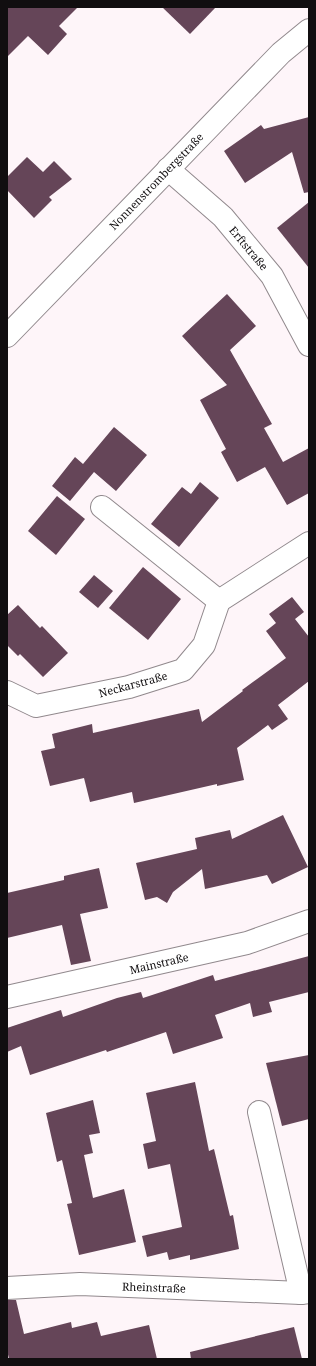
<svg xmlns="http://www.w3.org/2000/svg" width="316" height="1366" font-family="'Noto Serif',serif">
	<style>
		.building { fill: #654558 }
		.lines { fill: none; stroke-linecap: round; stroke-linejoin: round }
		.street-casing { stroke: #91898d; stroke-width: 24 }
		.street { stroke: #fff; stroke-width: 22 }
		.labels { text-anchor: middle; dominant-baseline: central; stroke-width: 4; stroke-linejoin: round; paint-order: stroke }
		.street-label { font-size: 11px; fill: #110e10; stroke: #fff }
	</style>
	<rect width="100%" height="100%" fill="#fef5f9"/>
	<!-- building -->
	<g class="building">
		<polygon points="7,7 78,7 59,26 67,34 48,55 28,36 7,57"/>
		<polygon points="162,7 216,7 190,34"/>
		<polygon points="309,117 309,192 304,193 292,152 245,183 224,151 261,125 264,129"/>
		<polygon points="27,157 43,172 54,161 72,179 49,197 52,200 34,218 7,190 7,177"/>
		<polygon points="309,202 309,268 277,228"/>
		<polygon points="227,294 256,326 230,350 272,424 264,428 283,462 309,448 309,493 287,505 265,467 237,482 221,452 226,449 200,400 227,385 182,336"/>
		<polygon points="114,427 147,455 116,491 94,472 70,501 52,486 75,457 83,464"/>
		<polygon points="200,482 219,498 179,547 151,524 182,487 191,494"/>
		<polygon points="57,496 85,519 56,555 28,531"/>
		<polygon points="143,567 181,599 148,640 109,608"/>
		<polygon points="94,575 113,591 98,608 79,592"/>
		<polygon points="292,597 304,612 295,619 309,637 309,681 278,705 288,719 272,730 268,725 237,748 244,780 217,786 217,784 134,803 132,792 90,802 84,778 50,786 41,751 55,748 52,734 92,724 93,733 199,709 202,722 243,691 242,690 286,658 266,631 276,623 269,614"/>
		<polygon points="18,605 40,628 42,626 68,653 43,677 20,654 18,656 7,645 7,615"/>
		<polygon points="283,815 308,867 272,884 267,875 205,889 202,869 173,892 167,903 157,897 145,900 136,863 197,849 195,838 230,830 232,839"/>
		<polygon points="99,868 108,908 80,914 91,961 71,965 62,925 7,938 7,893 64,880 64,876"/>
		<polygon points="309,956 309,992 269,1002 272,1012 253,1017 250,1003 215,1015 223,1038 173,1054 166,1032 107,1052 106,1050 30,1075 21,1046 7,1052 7,1028 61,1010 63,1017 117,998 141,992 143,998 213,975 215,981"/>
		<polygon points="309,1055 309,1119 282,1126 266,1063"/>
		<polygon points="195,1082 209,1151 214,1149 230,1216 233,1215 239,1249 190,1260 190,1255 169,1260 167,1252 147,1257 142,1236 182,1227 170,1164 148,1169 143,1144 156,1141 146,1093"/>
		<polygon points="93,1100 100,1133 89,1135 93,1153 84,1155 93,1198 124,1189 136,1242 79,1255 67,1204 72,1203 62,1160 57,1162 46,1113"/>
		<polygon points="7,1300 16,1300 24,1334 71,1322 72,1328 97,1322 101,1336 149,1325 157,1359 9,1359 7,1350"/>
		<polygon points="294,1327 302,1359 191,1359 190,1352"/>
	</g>
	<g class="lines">
		<!-- street casing -->
		<g class="street-casing">
			<g id="street">
				<polyline points="168,169 223,217 272,276 309,345"/>
				<polyline points="7,336 281,53 309,30"/>
				<polyline points="102,507 219,601"/>
				<polyline points="7,692 36,706 129,687 183,670 204,645 219,601 309,543"/>
				<polyline points="7,997 247,943 309,921"/>
				<polyline points="259,1112 301,1293"/>
				<polyline points="7,1288 80,1284 301,1293 309,1292"/>
			</g>
		</g>
		<!-- street -->
		<use href="#street" class="street"/>
	</g>
	<g class="labels">
		<!-- street labels -->
		<g class="street-label">
			<text transform="translate(156 181) rotate(-46)">Nonnenstrombergstraße</text>
			<text transform="translate(249 248) rotate(50)">Erftstraße</text>
			<text transform="translate(133 684) rotate(-15)">Neckarstraße</text>
			<text transform="translate(159 963) rotate(-13)">Mainstraße</text>
			<text transform="translate(154 1287) rotate(2)">Rheinstraße</text>
		</g>
	</g>
	<!-- border -->
	<rect width="316" height="1366" fill="none" stroke="#110e10" stroke-width="16"/>
</svg>
